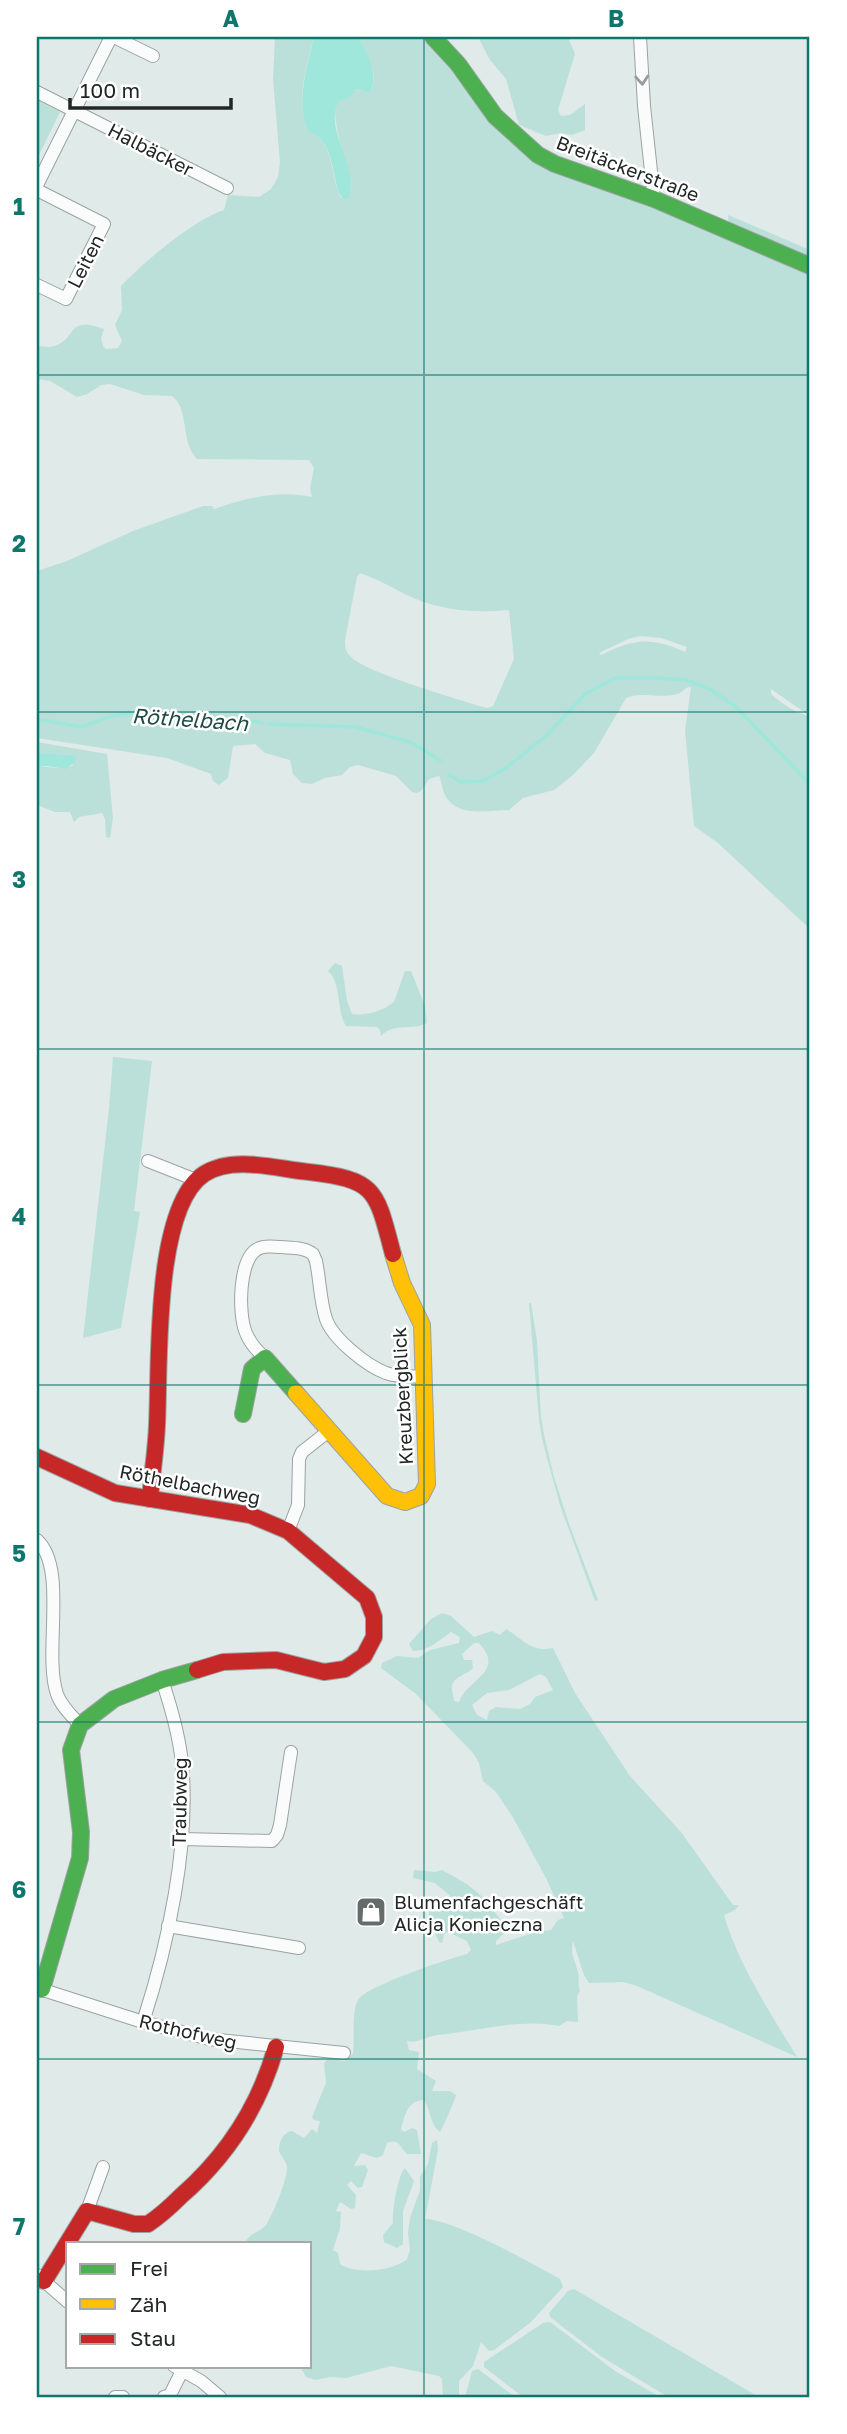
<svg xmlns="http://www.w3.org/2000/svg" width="847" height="2434" font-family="'Golos Text',sans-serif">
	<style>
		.green { fill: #bbe0d9; fill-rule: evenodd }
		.water { fill: #9fe6db }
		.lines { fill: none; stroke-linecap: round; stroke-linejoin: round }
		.stream { stroke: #9fe6db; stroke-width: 3.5 }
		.street-casing { stroke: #9ca2a1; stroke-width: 14 }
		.fast-casing { stroke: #9ca2a1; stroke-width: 18 }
		.slow-casing { stroke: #9ca2a1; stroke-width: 18 }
		.jam-casing { stroke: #9ca2a1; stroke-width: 18 }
		.street { stroke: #fafcfc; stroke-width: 12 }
		.fast { stroke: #4caf50; stroke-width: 16 }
		.slow { stroke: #ffc107; stroke-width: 16 }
		.jam { stroke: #c62828; stroke-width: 16 }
		.oneway { stroke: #989c9b }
		.grid { fill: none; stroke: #0f766e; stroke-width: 2; stroke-opacity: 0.55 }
		.labels { text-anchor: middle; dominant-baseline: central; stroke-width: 5; stroke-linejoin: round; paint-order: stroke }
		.street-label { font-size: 19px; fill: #212725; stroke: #fff }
		.poi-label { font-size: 19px; fill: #212725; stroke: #fff; text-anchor: start }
		.water-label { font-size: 21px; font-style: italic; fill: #1f4b45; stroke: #fff }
		.neatline { fill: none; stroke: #0f766e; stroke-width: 2.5 }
		.grid-label { font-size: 23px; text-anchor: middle; font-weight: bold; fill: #0f766e }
	</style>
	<rect width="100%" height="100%" fill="#e0eae8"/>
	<!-- green -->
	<g class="green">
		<path d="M275 37H314C307 65 294 104 309 131 335 142 330 176 341 198L351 190V185C348 170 329 113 337 102 341 98 351 93 356 89L370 93C380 73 367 54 358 37H423L448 60 523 151 729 235 728 215 810 250V929L718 843 694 826 685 731 691 687C684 687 684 692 677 694 660 699 642 691 626 698L594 753 572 776 554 790 523 798 509 810C489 810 459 818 446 797 442 790 442 782 439 776L429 779 421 791 417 793 412 792 396 776 358 765 350 767 342 775 325 778 312 784 302 783 293 774 290 760 265 753 255 744 233 746 228 778 219 785 213 781 211 774 167 758 37 738V571L67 561 133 531 203 506H212L214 509C246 498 278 490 312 497L310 488 314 468 309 460 197 459C180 442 190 410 172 396L144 395 110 384 101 385 87 394 77 397 50 381 37 379V346C43 346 48 348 54 346 78 339 65 315 104 329L101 338 103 346 106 349 118 348 122 341 115 325 122 310 121 286C144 262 193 220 224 210L228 195 259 197 271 189 278 177 280 163 273 79ZM360 573C378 579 394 589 411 597 442 611 475 613 509 610L514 659 493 706 487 708 479 706C452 697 366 673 350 656 345 651 345 646 345 640L357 577ZM641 636 661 638 687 647 685 652C652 636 632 639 601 655L599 653 628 639ZM771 689 810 716C798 715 780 702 771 694Z"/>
		<polygon points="478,37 568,37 575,54 558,110 561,116 570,115 585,104 585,130 572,135 561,133 546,136 519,125 506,79 490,60"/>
		<polygon points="37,100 60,112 37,159"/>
		<path d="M37 742 107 754 113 818 110 838 106 837 105 819 102 813 79 817 74 822 70 812H55L37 805V767C49 765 64 772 73 765L71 755 37 753Z"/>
		<path d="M335 963 342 966 347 1001 352 1014C368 1016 382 1011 394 1002L405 971H411L425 1006 427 1023C413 1031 393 1022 381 1036L380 1030 377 1027 346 1026C336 1010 342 983 328 971Z"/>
		<polygon points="113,1057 152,1061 134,1211 140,1212 121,1328 83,1338 109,1108"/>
		<polygon points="529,1303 531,1303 537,1341 541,1418 545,1439 554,1477 569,1524 598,1600 595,1601 560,1505 543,1443 539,1420"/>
		<path d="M442 1613 451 1616 474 1637 492 1631 500 1635 506 1629C522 1638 531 1653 553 1648L575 1693 630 1776 681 1832 733 1905H739L735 1910 724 1915C739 1966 770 2012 797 2057L637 1986 623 1982 589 1983 584 1975 573 1941C570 1956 575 1959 578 1972 580 1979 577 1984 580 1991L577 1996 578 2022 567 2021 559 2026C520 2018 477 2031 438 2035 427 2036 417 2044 407 2041L409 2050 419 2052 417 2069 436 2081 432 2091H450L456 2095C455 2100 443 2127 440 2132 430 2125 431 2110 424 2100 407 2101 405 2115 401 2129L404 2132 412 2128 417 2130 421 2154H407C399 2147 400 2138 387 2143L383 2155 377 2158 361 2153 354 2166 365 2165 368 2170 362 2187 358 2188 351 2181 347 2185 356 2195 355 2208 351 2209 340 2202 336 2211 341 2212 340 2228 333 2250 338 2253 340 2264C355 2275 394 2271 407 2259L410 2250 408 2233 410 2218 420 2190V2177L428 2164 432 2143 437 2140 438 2150 425 2219C452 2219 534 2264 560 2279L563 2287 531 2322 494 2350 489 2351 481 2342 473 2366 459 2381V2397H443L442 2379 439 2376 391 2366 346 2378 330 2377 315 2380 306 2377 301 2368 302 2366H310V2243H245C249 2233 259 2233 266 2225 273 2214 288 2179 287 2166 286 2161 281 2156 279 2151 279 2142 282 2133 292 2131L304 2138 312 2129 317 2133 320 2121 314 2120 312 2117 326 2083 324 2063 329 2058 344 2061 353 2054C355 2038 351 2014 358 2000 366 1986 448 1959 467 1954L471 1950 467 1941 448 1932 444 1934 442 1943 439 1942 430 1922 429 1912 433 1908 454 1906V1899L435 1883 413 1878 414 1870 435 1872 442 1870 467 1884 486 1900 505 1926V1932L496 1941V1945L536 1932 551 1930 558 1920 564 1918 546 1878 511 1814 495 1791 483 1781 479 1763 473 1753 416 1694 381 1668 382 1663 397 1656 418 1658 430 1650 459 1643 460 1637 451 1632C440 1640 428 1651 413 1651L409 1644 431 1619ZM474 1643H479C506 1672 467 1679 459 1702L454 1701C454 1697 452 1693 452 1688 452 1676 467 1675 473 1668L472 1660H464L462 1654ZM540 1674 546 1677 553 1690 535 1697 530 1704 520 1709 496 1707 489 1711 487 1720 477 1715 472 1705 487 1693 509 1690Z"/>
		<path d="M405 2168 414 2181 403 2211V2244L397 2248 384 2242 383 2235 393 2223C392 2211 398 2174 405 2168Z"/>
		<polygon points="574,2289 759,2397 668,2397 602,2357 550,2317 549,2313 568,2291"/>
		<polygon points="550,2322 615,2371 660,2397 523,2397 484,2367 484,2362 543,2323"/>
		<polygon points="478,2369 515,2397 465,2397 472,2371"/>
	</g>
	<!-- water -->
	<g class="water">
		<path d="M314 37H358C368 52 379 75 370 93L356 89 349 98 339 101C322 127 362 172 348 199H343L339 193C332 172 333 140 309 132 294 104 308 65 314 37Z"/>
		<polygon points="37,753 73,755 76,758 75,762 66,769 47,766 37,767"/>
	</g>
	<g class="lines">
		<!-- stream -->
		<g class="stream">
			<polyline points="37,719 82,727 111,716 142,712 175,720 240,719 263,723"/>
			<polyline points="269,724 355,727 410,742 440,760"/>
			<polyline points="449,775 461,782 483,781 506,768 547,735 585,694 615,678 655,678 686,680 710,689 736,707 810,784"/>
		</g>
		<!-- street casing -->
		<g class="street-casing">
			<g id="street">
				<polyline points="114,37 153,56"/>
				<polyline points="640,37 644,106 654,199"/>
				<polyline points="37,92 227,188"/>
				<polyline points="37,185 111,37"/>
				<polyline points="37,190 104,224 66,299 37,285"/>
				<polyline points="148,1161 196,1180"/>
				<path d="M265 1358C257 1351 250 1343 246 1333 238 1315 238 1255 260 1248 266 1245 275 1247 281 1247 292 1248 304 1247 313 1254L316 1261C320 1280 320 1301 326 1319 333 1339 367 1366 386 1373 398 1377 411 1377 423 1376"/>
				<polyline points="288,1531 298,1505 299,1459 302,1452 330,1430"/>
				<path d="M37 1540C68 1568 43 1654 57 1694 61 1706 72 1716 80 1725"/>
				<polyline points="181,1839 272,1841 277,1835 280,1825 291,1752"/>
				<polyline points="168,1926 299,1948"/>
				<polyline points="37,1988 143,2022 209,2039 344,2053"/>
				<path d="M143 2022C168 1945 190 1844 182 1763 179 1734 171 1707 162 1680"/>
				<polyline points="87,2211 103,2167"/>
				<polyline points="37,2275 68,2302"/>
				<polyline points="174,2366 201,2381 220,2397"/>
				<polyline points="115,2397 123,2397"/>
				<polyline points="164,2397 170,2395 183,2369"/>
			</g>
		</g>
		<!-- fast casing -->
		<g class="fast-casing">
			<g id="fast">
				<polyline points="433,37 458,64 495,116 538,155 555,164 654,199 810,266"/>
				<polyline points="243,1414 252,1369 265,1358 296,1393"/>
				<polyline points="42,1989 80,1858 81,1832 71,1750 80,1725 114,1699 162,1680 197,1670"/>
			</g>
		</g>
		<!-- slow casing -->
		<g class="slow-casing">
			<polyline id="slow" points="296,1393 387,1496 405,1502 421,1496 427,1484 422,1325 402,1283 393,1254"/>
		</g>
		<!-- jam casing -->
		<g class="jam-casing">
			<g id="jam">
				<polyline points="37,1457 115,1493 250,1515 288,1531 367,1598 374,1617 374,1637 364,1656 345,1669 324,1672 276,1660 223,1662 197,1670"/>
				<path d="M150 1499C152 1474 156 1450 157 1425 160 1367 153 1208 204 1174 233 1155 277 1169 309 1172 377 1180 376 1190 393 1254"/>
				<path d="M44 2281 87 2211 134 2224H148C160 2216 171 2206 181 2196 228 2155 259 2107 276 2047"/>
			</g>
		</g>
		<!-- street -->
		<use href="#street" class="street"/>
		<!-- fast -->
		<use href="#fast" class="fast"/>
		<!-- slow -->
		<use href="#slow" class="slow"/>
		<!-- jam -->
		<use href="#jam" class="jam"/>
	</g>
	<!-- one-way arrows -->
	<defs><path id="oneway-chevron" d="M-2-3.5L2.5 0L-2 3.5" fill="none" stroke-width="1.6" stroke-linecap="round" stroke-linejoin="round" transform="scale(1.75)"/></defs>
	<use class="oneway" href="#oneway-chevron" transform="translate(642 80) rotate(86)"/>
	<!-- grid -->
	<path class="grid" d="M424 37V2397M37 375H810M37 712H810M37 1049H810M37 1385H810M37 1722H810M37 2059H810"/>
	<!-- icons -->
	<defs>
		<g id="shop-square" transform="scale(1.575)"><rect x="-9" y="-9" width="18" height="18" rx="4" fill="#646b69" stroke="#fff"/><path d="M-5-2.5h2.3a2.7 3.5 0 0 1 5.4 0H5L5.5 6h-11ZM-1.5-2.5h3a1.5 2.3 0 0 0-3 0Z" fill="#fff"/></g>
	</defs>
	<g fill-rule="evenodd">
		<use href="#shop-square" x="371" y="1912"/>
	</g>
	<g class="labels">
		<!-- street labels -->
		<g class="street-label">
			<text transform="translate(151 149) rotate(27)">Halbäcker</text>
			<text transform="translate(628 168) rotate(21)">Breitäckerstraße</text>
			<text transform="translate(85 261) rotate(-63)">Leiten</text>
			<text transform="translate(402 1396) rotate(-93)">Kreuzbergblick</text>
			<text transform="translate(190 1484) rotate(11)">Röthelbachweg</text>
			<text transform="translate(179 1802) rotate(-89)">Traubweg</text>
			<text transform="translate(188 2031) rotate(13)">Rothofweg</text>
		</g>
		<!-- poi labels -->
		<g class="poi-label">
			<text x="394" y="1901">Blumenfachgeschäft<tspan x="394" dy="22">Alicja Konieczna</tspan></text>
		</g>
		<!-- water labels -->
		<g class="water-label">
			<text transform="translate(190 719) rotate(4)">Röthelbach</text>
		</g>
	</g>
	<!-- border -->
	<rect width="847" height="2434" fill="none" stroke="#ffffff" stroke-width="77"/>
	<!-- legend -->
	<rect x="66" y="2242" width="245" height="126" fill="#ffffff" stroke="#a6a9a8" stroke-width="2"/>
	<rect x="80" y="2264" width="35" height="10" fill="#4caf50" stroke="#a6a9a8" stroke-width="2"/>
	<text x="130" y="2276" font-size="21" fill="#212725">Frei</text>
	<rect x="80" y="2299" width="35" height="10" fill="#ffc107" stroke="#a6a9a8" stroke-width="2"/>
	<text x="130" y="2312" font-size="21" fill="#212725">Zäh</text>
	<rect x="80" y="2334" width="35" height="10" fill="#c62828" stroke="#a6a9a8" stroke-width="2"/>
	<text x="130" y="2346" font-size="21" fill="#212725">Stau</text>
	<!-- scale -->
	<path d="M70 98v10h161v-10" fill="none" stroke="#212725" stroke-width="3.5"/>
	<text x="80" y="98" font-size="21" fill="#212725" stroke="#ffffff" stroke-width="5" paint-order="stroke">100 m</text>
	<rect x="38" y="38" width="770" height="2358" class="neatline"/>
	<g class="grid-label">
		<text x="231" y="27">A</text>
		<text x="616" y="27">B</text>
		<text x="19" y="215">1</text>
		<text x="19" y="552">2</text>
		<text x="19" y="888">3</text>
		<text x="19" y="1225">4</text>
		<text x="19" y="1562">5</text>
		<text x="19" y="1898">6</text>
		<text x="19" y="2235">7</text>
	</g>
</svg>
